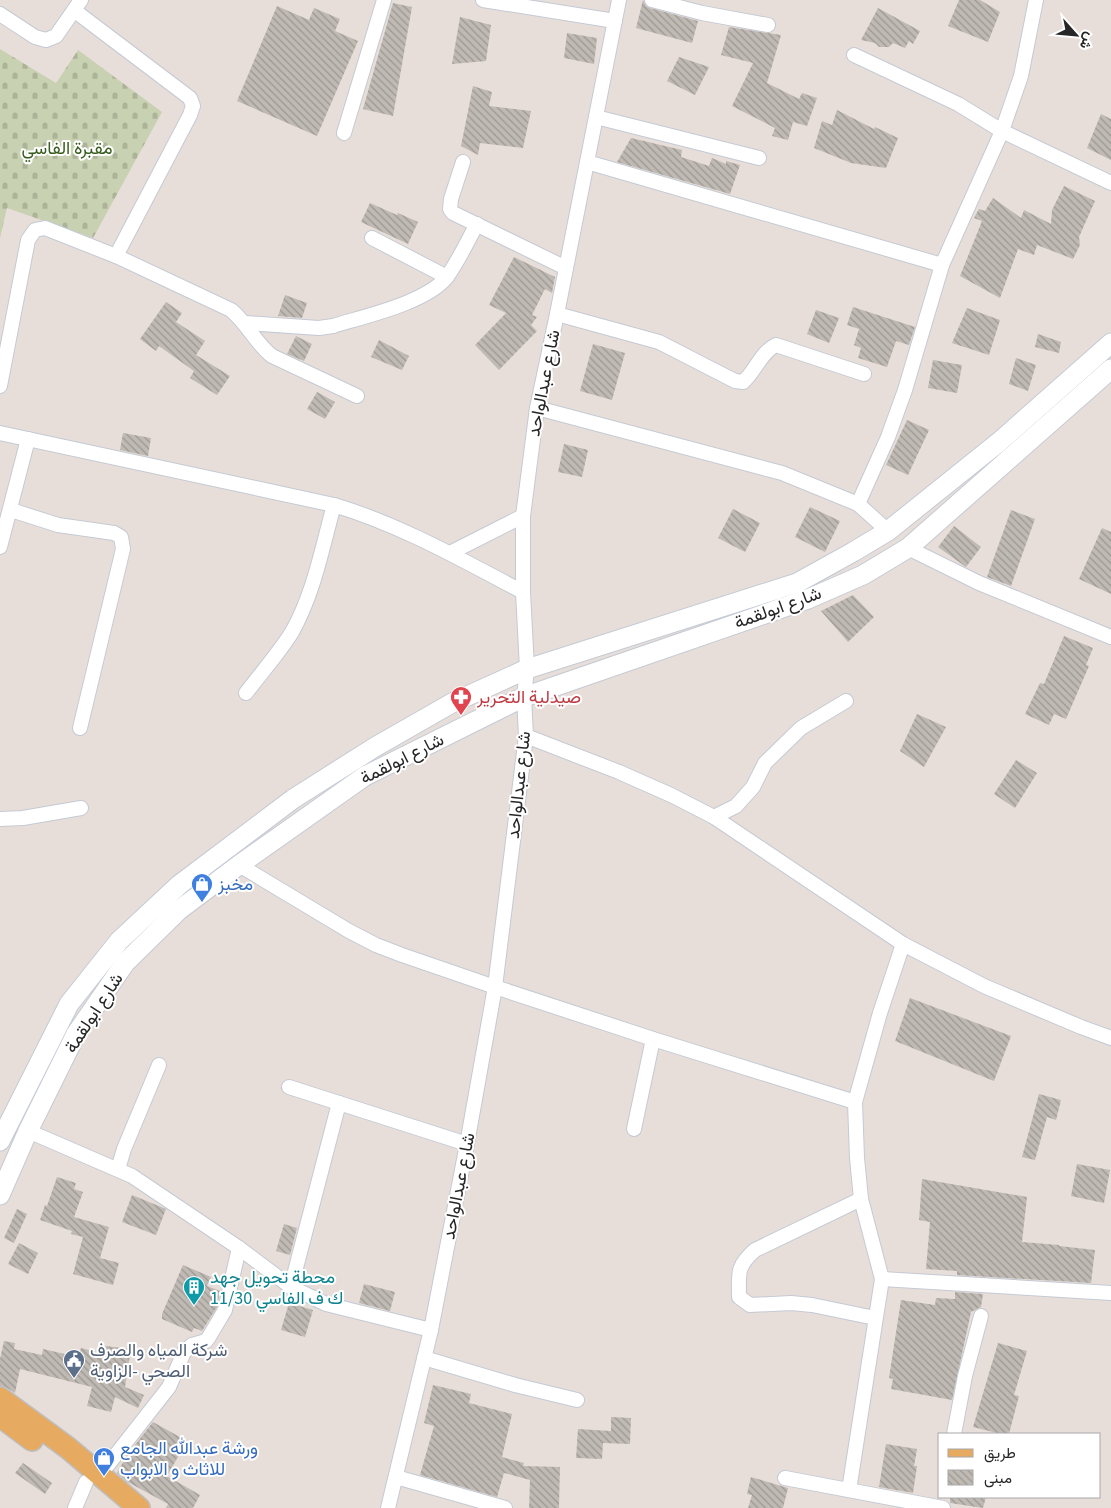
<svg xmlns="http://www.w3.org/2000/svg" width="1111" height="1508" font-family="'Source Sans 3',Vazirmatn,sans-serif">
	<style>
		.cemetery { fill: url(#cemetery-stones) }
		.building { fill: url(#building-back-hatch) }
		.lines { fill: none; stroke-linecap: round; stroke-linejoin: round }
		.street-casing { stroke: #c4cad4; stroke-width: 16 }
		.secondary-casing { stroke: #c4cad4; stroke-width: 21 }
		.primary-casing { stroke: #bebebe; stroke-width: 24 }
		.street { stroke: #fff; stroke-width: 14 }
		.secondary { stroke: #fff; stroke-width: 19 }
		.primary { stroke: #e6aa60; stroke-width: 21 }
		.labels { text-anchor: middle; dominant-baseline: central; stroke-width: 4; stroke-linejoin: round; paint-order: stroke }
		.park-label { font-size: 18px; fill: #385d1d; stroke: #fff }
		.street-label { font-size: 18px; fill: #262626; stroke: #fff }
		.health-label { font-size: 18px; fill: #be3a42; stroke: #fff; text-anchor: start }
		.shop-label { font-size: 18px; fill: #366cbe; stroke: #fff; text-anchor: start }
		.culture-label { font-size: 18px; fill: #0d838f; stroke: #fff; text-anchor: start }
		.service-label { font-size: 18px; fill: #4e5e75; stroke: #fff; text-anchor: start }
	</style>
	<defs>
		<pattern id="cemetery-stones" width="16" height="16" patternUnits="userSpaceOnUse" patternTransform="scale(1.25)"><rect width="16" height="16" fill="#c8d1b1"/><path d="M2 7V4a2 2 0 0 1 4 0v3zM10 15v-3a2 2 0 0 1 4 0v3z" fill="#acb398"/></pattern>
		<pattern id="building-back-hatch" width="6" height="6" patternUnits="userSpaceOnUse" patternTransform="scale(1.25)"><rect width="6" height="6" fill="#c0bab4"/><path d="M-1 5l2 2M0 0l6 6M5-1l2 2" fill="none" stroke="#9c9792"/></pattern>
	</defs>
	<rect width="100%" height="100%" fill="#e8ded9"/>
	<!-- cemetery -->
	<polygon class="cemetery" points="0,49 56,83 78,50 162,112 93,238 7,208 0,238"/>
	<!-- building -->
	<g class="building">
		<polygon points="643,0 646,6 650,8 698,21 692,43 636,28"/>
		<polygon points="959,0 980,0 1000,12 988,42 948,26"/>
		<polygon points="393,3 412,7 393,116 363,109"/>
		<polygon points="277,6 309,20 314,8 340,19 335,31 358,41 317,136 237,101"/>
		<polygon points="878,8 920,31 913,44 909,41 905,48 893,43 889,47 879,47 875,43 861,40"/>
		<polygon points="460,17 491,25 486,61 452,64"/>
		<polygon points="729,27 781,35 767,83 799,99 802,93 817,98 807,126 793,122 788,140 772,136 775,128 732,106 753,63 721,55"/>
		<polygon points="567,33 597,38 594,64 564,58"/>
		<polygon points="679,57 709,67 695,95 667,81"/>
		<polygon points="473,86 492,92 489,106 531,111 523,148 480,143 478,155 461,146"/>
		<polygon points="837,110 874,129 875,127 898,138 886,168 851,163 814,148 822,121 832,125"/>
		<polygon points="1101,114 1111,119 1111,160 1087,148"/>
		<polygon points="631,138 682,150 681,157 709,166 712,158 726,164 726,161 740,165 730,194 617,162"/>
		<polygon points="1064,186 1095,201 1079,237 1080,245 1073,259 1037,245 1034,255 1018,249 1000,298 960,276 982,221 974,218 979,209 985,211 993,198 1021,218 1024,210 1051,224 1052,210"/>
		<polygon points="370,203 397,215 398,213 418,222 408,244 361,222"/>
		<polygon points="514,257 555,277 552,293 545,289 532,315 537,317 531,325 537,331 499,370 475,345 506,313 489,305"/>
		<polygon points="285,295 307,303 302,318 278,316"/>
		<polygon points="166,302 182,313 176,322 205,341 196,355 230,376 217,395 190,378 194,371 159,346 156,351 140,339"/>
		<polygon points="853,307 915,327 909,345 896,341 887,367 858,358 861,348 854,345 859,329 847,325"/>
		<polygon points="967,308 1000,320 989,355 952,343"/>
		<polygon points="816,310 839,318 829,343 807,334"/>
		<polygon points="1038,334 1061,342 1059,353 1035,347"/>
		<polygon points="296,336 312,344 304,361 287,354"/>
		<polygon points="379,340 409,356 402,370 371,357"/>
		<polygon points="593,344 625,353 612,400 580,391"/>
		<polygon points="1016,358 1036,365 1028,391 1009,384"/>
		<polygon points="933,360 962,365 957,393 928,388"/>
		<polygon points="317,392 335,402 325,419 307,409"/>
		<polygon points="907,420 929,430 908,475 886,465"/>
		<polygon points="123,433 151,438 148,456 120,450"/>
		<polygon points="564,444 588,450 582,477 558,472"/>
		<polygon points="810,507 840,521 825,552 795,537"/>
		<polygon points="733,509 760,523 745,552 718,538"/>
		<polygon points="1011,510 1035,519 1011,586 987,577"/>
		<polygon points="954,526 981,547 966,567 938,547"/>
		<polygon points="1102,528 1111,532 1111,594 1079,579"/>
		<polygon points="853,595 874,617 848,642 821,611"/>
		<polygon points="1064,636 1093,648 1086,665 1089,666 1066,719 1054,714 1049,725 1025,714 1040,683 1044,684"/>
		<polygon points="917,714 946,727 924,767 900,751"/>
		<polygon points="1016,760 1037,773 1015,808 994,794"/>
		<polygon points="910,998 1011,1036 994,1081 895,1041"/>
		<polygon points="1039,1094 1061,1100 1056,1120 1047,1117 1035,1160 1022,1157"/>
		<polygon points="1077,1164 1110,1170 1104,1203 1071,1196"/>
		<polygon points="57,1177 76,1183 74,1189 83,1192 74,1217 109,1227 100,1258 119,1263 113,1285 73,1274 83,1237 71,1234 72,1231 40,1220 45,1205 47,1206"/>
		<polygon points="922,1179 1027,1197 1022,1242 1059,1245 1059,1246 1095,1250 1091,1283 957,1275 957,1271 926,1269 930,1222 919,1220"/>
		<polygon points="132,1195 166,1209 156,1235 122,1222"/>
		<polygon points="17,1209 27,1214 14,1243 4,1238"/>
		<polygon points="284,1224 297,1228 290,1255 276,1251"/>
		<polygon points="19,1243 38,1253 28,1274 8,1264"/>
		<polygon points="183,1265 211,1277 207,1286 220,1291 217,1307 202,1331 194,1328 192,1332 162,1319 162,1314"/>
		<polygon points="364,1284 395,1292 390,1311 359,1303"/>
		<polygon points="955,1292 983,1294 981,1307 971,1312 952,1400 891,1389 893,1379 889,1378 901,1300 935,1305 936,1298 955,1299"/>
		<polygon points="289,1303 313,1310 305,1337 281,1330"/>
		<polygon points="4,1341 15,1343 14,1349 42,1355 43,1349 78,1357 81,1348 104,1354 105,1346 131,1349 125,1387 144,1395 138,1408 115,1397 111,1412 87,1406 92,1387 20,1369 15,1393 7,1388 0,1386 0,1359"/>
		<polygon points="998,1343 1027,1351 1014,1395 1019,1396 1009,1434 1001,1434 973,1427"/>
		<polygon points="433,1385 471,1394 469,1403 512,1414 502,1457 524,1463 523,1466 560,1467 559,1508 529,1508 530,1480 504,1473 497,1497 420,1475 434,1426 424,1423"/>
		<polygon points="611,1417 631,1418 630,1444 603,1443 602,1459 576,1458 578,1429 611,1431"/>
		<polygon points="153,1422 187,1441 167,1476 200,1495 193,1508 166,1508 168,1504 126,1481 117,1473 127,1455"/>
		<polygon points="886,1444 917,1449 914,1466 917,1466 913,1493 879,1487"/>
		<polygon points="23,1463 52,1483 45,1494 15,1473"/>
		<polygon points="751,1477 788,1488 783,1508 748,1508 752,1495 747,1494"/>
		<polygon points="950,1497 986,1497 983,1508 950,1503"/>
	</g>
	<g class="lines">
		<!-- street casing -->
		<g class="street-casing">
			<g id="street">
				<polyline points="483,0 615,21"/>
				<polyline points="652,0 702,13 768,25"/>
				<polyline points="75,11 190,98 193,106 190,115 116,256"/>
				<polyline points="0,14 35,37 46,40 56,36 81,0"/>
				<polyline points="854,55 958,104 1002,131 1111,183"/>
				<polyline points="596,117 759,158"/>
				<polyline points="344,133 384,0"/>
				<polyline points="463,162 451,199 450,209 453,213 566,268"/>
				<polyline points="587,162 942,265"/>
				<polyline points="372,238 447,277"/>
				<path d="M557 314 659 342 735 381 743 382C755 372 761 352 776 345L864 374"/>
				<path d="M245 323 319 328 333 326C365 316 425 303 446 278 457 264 468 240 477 224"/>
				<path d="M0 386 28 240 35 230 45 228 116 256 231 310C248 324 256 344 272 356L357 396"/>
				<polyline points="537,408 782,473 858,504 888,531"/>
				<path d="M0 433 334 505C401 525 462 560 523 592"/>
				<polyline points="858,504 888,437 905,390 942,265 1002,131 1021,76 1036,0"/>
				<polyline points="11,510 58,525 114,533 121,537 123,549 80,728"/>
				<polyline points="0,547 28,439"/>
				<polyline points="908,548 979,583 1111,637"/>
				<polyline points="450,553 523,516"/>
				<path d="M246 693C261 673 279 653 292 632 314 593 322 548 334 505"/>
				<polyline points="526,736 619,772 671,795 714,817 903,944 984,986 1081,1027 1111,1038"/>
				<polyline points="714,817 736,806 753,787 765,763 801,728 846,701"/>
				<polyline points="0,819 23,818 81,808"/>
				<polyline points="239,865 349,931 376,945 402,955 495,987 653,1039 855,1102"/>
				<polyline points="289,1087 467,1144"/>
				<polyline points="634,1129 653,1039"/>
				<polyline points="28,1131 132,1176 239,1248 291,1287 326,1304 431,1330"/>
				<polyline points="118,1169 124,1149 159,1065"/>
				<path d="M861 1199 755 1250C736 1267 739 1273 739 1297L750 1305 791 1303 812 1305 875 1318"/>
				<polyline points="882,1279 1111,1293"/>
				<polyline points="291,1287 339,1103"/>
				<polyline points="424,1358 515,1385 577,1400"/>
				<polyline points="954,1434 965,1376 981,1316"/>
				<polyline points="100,1475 169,1387 184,1352 192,1345 206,1341 209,1337 225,1310 239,1248"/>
				<polyline points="396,1477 505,1508"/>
				<polyline points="785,1478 943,1508"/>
				<polyline points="849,1490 882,1279 861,1199 857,1158 855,1102 880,1013 903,944"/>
				<polyline points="75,1508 86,1482"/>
				<polyline points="388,1508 431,1330 467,1144 495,987 526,736 524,697 527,669 523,592 523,516 537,408 557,314 619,0"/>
			</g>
		</g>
		<!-- secondary casing -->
		<g class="secondary-casing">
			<g id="secondary">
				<polyline points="0,1141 69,1004 119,941 179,885 293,799 375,747 452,703 527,669 797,583 853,552 888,531 999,442 1111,343"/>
				<polyline points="0,1195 28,1131 76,1034 125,963 179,910 239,865 365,776 524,697 808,599 863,575 908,548 1111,369"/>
			</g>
		</g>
		<!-- primary casing -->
		<g class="primary-casing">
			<g id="primary">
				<polyline points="0,1398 68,1448 139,1508"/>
				<polyline points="0,1416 32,1440"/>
			</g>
		</g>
		<!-- street -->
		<use href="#street" class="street"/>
		<!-- secondary -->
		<use href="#secondary" class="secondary"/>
		<!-- primary -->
		<use href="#primary" class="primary"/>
	</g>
	<!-- icons -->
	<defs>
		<g id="pharmacy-pin" transform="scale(1.125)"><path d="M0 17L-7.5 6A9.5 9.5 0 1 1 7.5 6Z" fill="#e0444e" stroke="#fff"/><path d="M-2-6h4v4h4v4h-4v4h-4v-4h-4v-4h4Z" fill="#fff"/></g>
		<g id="shop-pin" transform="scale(1.125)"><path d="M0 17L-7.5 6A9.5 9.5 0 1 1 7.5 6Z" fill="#3f7fe0" stroke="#fff"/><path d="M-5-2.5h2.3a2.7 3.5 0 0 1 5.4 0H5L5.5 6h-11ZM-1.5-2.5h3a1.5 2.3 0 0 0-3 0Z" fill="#fff"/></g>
		<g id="building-pin" transform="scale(1.125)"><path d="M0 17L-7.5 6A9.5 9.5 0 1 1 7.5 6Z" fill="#0f9aa8" stroke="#fff"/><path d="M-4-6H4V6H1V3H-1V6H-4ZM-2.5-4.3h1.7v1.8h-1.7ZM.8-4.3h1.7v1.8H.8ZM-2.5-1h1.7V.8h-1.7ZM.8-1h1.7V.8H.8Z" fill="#fff"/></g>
		<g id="civic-pin" transform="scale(1.125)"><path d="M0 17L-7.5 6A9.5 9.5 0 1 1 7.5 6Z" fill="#5c6f8a" stroke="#fff"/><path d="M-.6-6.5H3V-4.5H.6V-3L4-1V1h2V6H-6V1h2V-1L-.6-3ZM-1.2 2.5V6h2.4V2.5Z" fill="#fff"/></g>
	</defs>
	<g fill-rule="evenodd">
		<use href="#pharmacy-pin" x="461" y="697"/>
		<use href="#shop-pin" x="202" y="884"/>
		<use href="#building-pin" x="194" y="1287"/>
		<use href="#civic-pin" x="74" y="1360"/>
		<use href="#shop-pin" x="104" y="1458"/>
	</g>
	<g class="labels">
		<!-- park labels -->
		<g class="park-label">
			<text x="67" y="148">مقبرة الفاسي</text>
		</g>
		<!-- street labels -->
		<g class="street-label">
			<text transform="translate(544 383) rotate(-79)">شارع عبدالواحد</text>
			<text transform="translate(778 608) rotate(-20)">شارع ابولقمة</text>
			<text transform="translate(402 759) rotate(-27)">شارع ابولقمة</text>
			<text transform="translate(519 785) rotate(-84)">شارع عبدالواحد</text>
			<text transform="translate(94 1013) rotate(-57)">شارع ابولقمة</text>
			<text transform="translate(459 1186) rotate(-79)">شارع عبدالواحد</text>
		</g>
		<!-- health labels -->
		<g class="health-label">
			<text x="477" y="697">صيدلية التحرير</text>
		</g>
		<!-- shop labels -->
		<g class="shop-label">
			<text x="218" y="884">مخبز</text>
			<text x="120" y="1448">ورشة عبدالله الجامع<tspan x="120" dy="21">للاثاث و الابواب</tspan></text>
		</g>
		<!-- culture labels -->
		<g class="culture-label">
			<text x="210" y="1277">محطة تحويل جهد<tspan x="210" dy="21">11/30 ك ف الفاسي</tspan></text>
		</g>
		<!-- service labels -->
		<g class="service-label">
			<text x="90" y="1350">شركة المياه والصرف<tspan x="90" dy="21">الصحي -الزاوية</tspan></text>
		</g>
	</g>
	<!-- legend -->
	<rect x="938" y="1433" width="162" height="65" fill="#ffffff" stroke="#a8a8a8"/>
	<rect x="948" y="1449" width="25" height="8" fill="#e6aa60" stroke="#a8a8a8"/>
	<text x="984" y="1458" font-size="15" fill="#262626">طريق</text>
	<rect x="948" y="1470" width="25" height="15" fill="url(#building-back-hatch)" stroke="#a8a8a8"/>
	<text x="984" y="1483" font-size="15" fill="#262626">مبنى</text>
	<!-- north arrow -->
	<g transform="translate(1076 35) rotate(117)" stroke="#ffffff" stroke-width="4" paint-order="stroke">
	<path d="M0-4L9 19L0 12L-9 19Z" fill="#262626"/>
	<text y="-8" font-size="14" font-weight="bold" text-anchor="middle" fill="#262626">ش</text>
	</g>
</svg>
